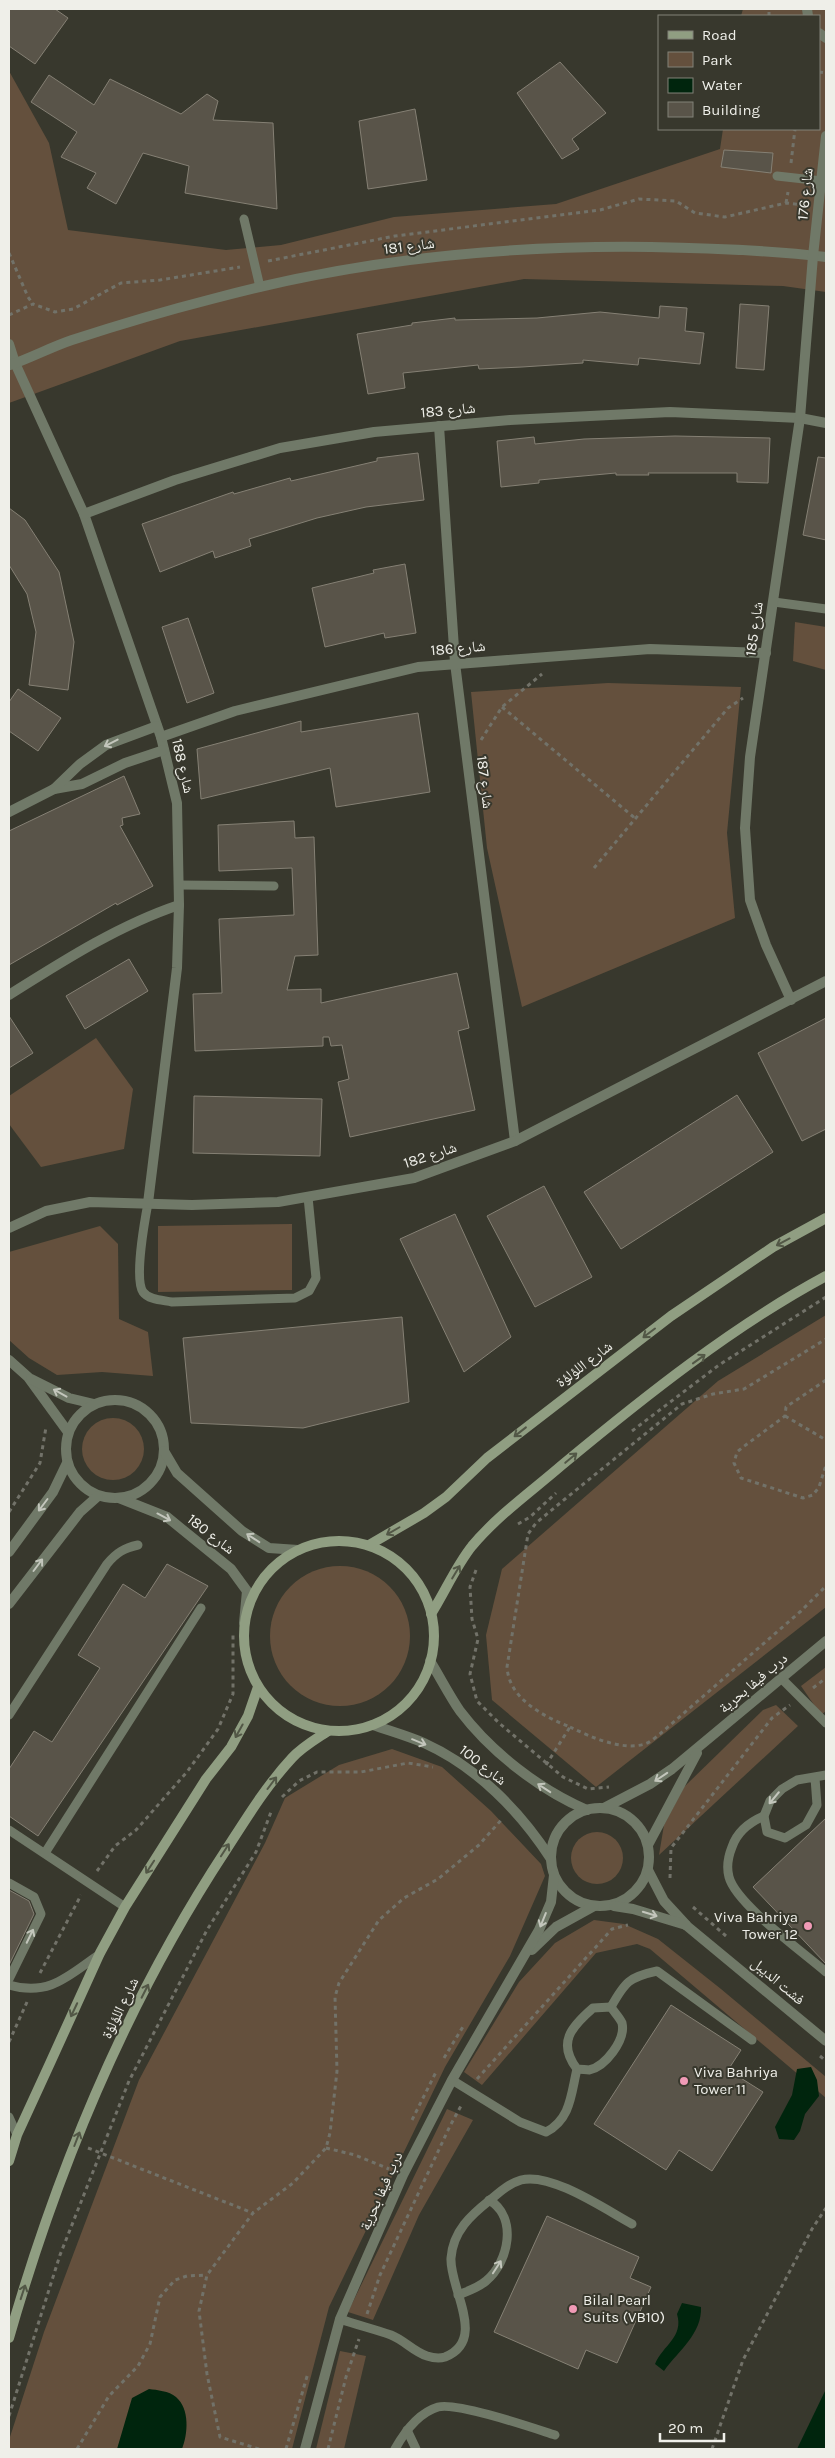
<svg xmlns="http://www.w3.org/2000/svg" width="835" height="2458" font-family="Karla,'Noto Naskh Arabic',sans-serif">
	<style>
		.green { fill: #64503d }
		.water { fill: #00250d }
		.building { fill: #595449; stroke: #858074 }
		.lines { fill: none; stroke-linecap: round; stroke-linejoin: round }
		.path { stroke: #727269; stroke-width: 3; stroke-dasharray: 4 4; stroke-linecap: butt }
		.service { stroke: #707968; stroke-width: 9 }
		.minor { stroke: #707968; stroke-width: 10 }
		.secondary { stroke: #909e82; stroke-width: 10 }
		.oneway { stroke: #c3c6bc }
		.oneway2 { stroke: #525746 }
		.poi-dot { fill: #f09ab6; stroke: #38382d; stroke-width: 2 }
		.labels { text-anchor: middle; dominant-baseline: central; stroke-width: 4; stroke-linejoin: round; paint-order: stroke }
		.street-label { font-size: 15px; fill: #efefe9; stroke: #38382d }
		.poi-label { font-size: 15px; fill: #efefe9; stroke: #38382d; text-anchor: start }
	</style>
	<rect width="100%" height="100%" fill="#38382d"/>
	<!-- green -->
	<g class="green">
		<polygon points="743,9 826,9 826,292 783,286 524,279 180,341 9,403 9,71 49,143 68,230 226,250 281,245 394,217 556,204 720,149 723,129 819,129 819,16 741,16"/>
		<polygon points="795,622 826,627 826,670 793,661"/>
		<polygon points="608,683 741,687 727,833 735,918 522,1007 487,848 471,692"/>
		<polygon points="96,1038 133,1089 124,1149 41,1167 9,1124 9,1096"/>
		<polygon points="292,1224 292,1290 158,1292 158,1226"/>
		<polygon points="100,1226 118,1244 119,1319 148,1332 153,1376 102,1372 57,1375 29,1358 9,1340 9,1252"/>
		<polygon points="826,1315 826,1607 596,1787 492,1700 486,1635 502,1569 718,1381"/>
		<circle cx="113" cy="1449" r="31"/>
		<circle cx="340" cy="1636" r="70"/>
		<polygon points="826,1667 826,1711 821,1715 801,1686"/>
		<polygon points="776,1705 798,1726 659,1855 664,1825 684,1787 763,1710"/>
		<polygon points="392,1749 442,1767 491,1811 541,1864 545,1876 510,1956 445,2067 329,2307 292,2449 9,2449 9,2440 44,2332 139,2080 265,1843 285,1798 339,1765"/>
		<circle cx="597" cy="1858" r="26"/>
		<polygon points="594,1920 624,1924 658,1939 721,1989 826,2077 826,2098 650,1949 637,1944 596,1953 482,2085 464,2072 519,1982 555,1943"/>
		<polygon points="447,2109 473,2120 419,2215 373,2320 348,2312"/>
		<polygon points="340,2351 366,2356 344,2449 316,2449"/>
	</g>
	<!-- water -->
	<g class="water">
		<polygon points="811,2067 817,2080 819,2096 805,2114 800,2131 794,2140 779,2139 775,2127 792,2095 797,2069"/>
		<path d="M682 2303 701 2307C702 2334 679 2350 664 2371L655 2364C663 2345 684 2337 677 2314Z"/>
		<path d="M149 2389C157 2390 169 2391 176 2397 190 2409 188 2434 182 2449H117L132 2398Z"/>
		<polygon points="826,2389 826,2449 797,2449"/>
	</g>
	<!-- building -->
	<g class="building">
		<polygon points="9,9 55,9 68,18 35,64 9,46"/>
		<polygon points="560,62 606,113 572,139 579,149 562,159 517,93"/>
		<polygon points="49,75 94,105 110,79 181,114 207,94 218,101 213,120 273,123 277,209 185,193 189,166 143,153 116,204 87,188 96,173 61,157 77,132 31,102"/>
		<polygon points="415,109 427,180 368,189 359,121"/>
		<polygon points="724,150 773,153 771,173 721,167"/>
		<polygon points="740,304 769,306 764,370 736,368"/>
		<polygon points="660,306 687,308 685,331 704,333 700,364 639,358 638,365 583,360 583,363 522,367 479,369 478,365 403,373 405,388 368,394 357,334 412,325 412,323 455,318 455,320 537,318 600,312 659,318"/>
		<polygon points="675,436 770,438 768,483 737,482 737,473 648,473 649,475 616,475 616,473 539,480 539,483 501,487 497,441 534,437 535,444 584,439"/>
		<polygon points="418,453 424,500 366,507 317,518 249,539 251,546 215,558 213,551 160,572 142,524 233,492 234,494 290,478 291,481 377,461 377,458"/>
		<polygon points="818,457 826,458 826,540 803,535"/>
		<polygon points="9,508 25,520 59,572 74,642 68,690 29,685 36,632 27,594 9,565"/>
		<polygon points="405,564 416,633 385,638 384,633 325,647 312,588 374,573 373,570"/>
		<polygon points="188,618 214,693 187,703 162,627"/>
		<polygon points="18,689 61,718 38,751 9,731 9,702"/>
		<polygon points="418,713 430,792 336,807 330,768 201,799 197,749 301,721 301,732"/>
		<polygon points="124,776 140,814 122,818 123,825 120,826 153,886 117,905 116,903 9,965 9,831"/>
		<polygon points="294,821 295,838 314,837 318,955 295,956 287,990 321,989 321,1003 457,973 469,1028 458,1031 475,1110 350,1137 338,1082 349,1079 342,1045 331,1046 329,1037 323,1037 323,1046 195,1051 193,994 222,993 219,919 294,915 292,868 219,871 218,825"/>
		<polygon points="129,959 148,991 85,1029 66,996"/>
		<polygon points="9,1016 33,1053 9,1068"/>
		<polygon points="826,1018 826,1129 802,1141 758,1053"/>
		<polygon points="737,1095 773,1152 621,1249 584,1192"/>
		<polygon points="194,1096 322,1099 320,1156 193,1153"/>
		<polygon points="544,1186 592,1277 535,1307 487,1216"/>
		<polygon points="455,1214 511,1337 464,1372 400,1239"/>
		<polygon points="402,1317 409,1402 303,1428 191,1423 183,1338"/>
		<polygon points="167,1564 208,1586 38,1836 9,1816 9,1769 34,1731 52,1742 100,1668 78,1655 123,1584 145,1598"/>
		<polygon points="826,1818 826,1964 753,1887"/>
		<polygon points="9,1890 29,1901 34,1914 9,1965"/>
		<polygon points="671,2005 741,2050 728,2070 763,2092 712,2171 679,2150 666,2170 594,2124"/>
		<polygon points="547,2216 639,2257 630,2278 651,2287 617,2363 586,2350 578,2369 494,2332"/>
	</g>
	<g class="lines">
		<!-- path -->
		<g class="path">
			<polyline points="769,16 769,9"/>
			<polyline points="819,72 826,73"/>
			<polyline points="791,163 795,129"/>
			<polyline points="786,203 788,192"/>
			<polyline points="9,253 28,297 33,304"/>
			<polyline points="268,261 395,236 600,210 639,199 676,201 695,213 725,217 786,203 803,205"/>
			<polyline points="9,315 33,304 55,312 73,309 121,283 160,280 240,267"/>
			<polyline points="502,707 636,819"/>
			<polyline points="481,740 502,707 542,674"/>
			<polyline points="594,868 728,708 743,698"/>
			<polyline points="826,1380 786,1407 785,1416 743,1447 737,1452 734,1463 741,1478 803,1498 813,1495 819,1487 826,1465"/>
			<polyline points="785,1416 826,1440"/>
			<polyline points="632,1431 719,1365 826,1297"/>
			<polyline points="9,1512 40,1463 46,1427"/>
			<polyline points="518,1524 530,1517 556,1493"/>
			<polyline points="476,1570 470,1587 472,1619 478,1639 470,1674 477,1701 499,1723 563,1777 588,1789 609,1787"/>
			<polyline points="813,1688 826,1678"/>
			<path d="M570 1727C591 1737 621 1751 645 1744 651 1742 657 1736 661 1733L801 1611 826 1586"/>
			<path d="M546 1765 570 1727C543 1716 509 1699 507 1667L528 1534 536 1523 565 1499 682 1404 713 1394 744 1389 826 1339"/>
			<polyline points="282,1797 299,1781 317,1772 361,1772 408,1763 433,1767"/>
			<polyline points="97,1871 115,1846 136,1830 187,1772 218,1729 233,1694 233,1633"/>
			<polyline points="670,1878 671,1848 772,1718 790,1705"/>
			<polyline points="693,1907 726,1936"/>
			<polyline points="40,1973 81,1895"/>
			<polyline points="9,2042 27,2002"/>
			<polyline points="820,2056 826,2061"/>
			<polyline points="444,2058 464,2025"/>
			<polyline points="477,2079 612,1929 628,1925"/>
			<polyline points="412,2120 436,2072"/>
			<polyline points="88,2148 253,2213"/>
			<polyline points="326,2148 355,2155 389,2169"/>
			<polyline points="367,2314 380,2275 450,2126 462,2104"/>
			<polyline points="9,2416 60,2255 129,2081 207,1930 256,1852 271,1812"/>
			<polyline points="77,2449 109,2396 138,2366 150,2344 160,2297 175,2280 187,2276 207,2275"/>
			<polyline points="259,2449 220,2437 207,2374 199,2311 207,2275 253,2213 293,2183 326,2148 330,2133 337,2071 335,1997 339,1983 379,1920 404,1898 438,1879 479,1845 502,1819"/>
			<polyline points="286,2449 308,2373"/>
			<polyline points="328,2449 346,2377 359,2339"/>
			<polyline points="712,2449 743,2360 812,2229 826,2208"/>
		</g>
		<!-- service -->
		<g class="service">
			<polyline points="777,176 822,181"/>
			<polyline points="244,219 260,287"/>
			<polyline points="774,602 826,609"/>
			<polyline points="179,885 274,886"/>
			<path d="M148 1203C145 1219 134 1279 143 1292 149 1300 162 1300 172 1302L295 1298 309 1291 316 1278 308 1197"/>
			<polyline points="781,1678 826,1723"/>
			<path d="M9 1715 107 1564C116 1553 124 1548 138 1545"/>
			<polyline points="815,1778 817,1805 806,1825 785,1838 767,1832 764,1816 770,1801 782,1789 797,1780 826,1775"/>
			<path d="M764 1816C750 1822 737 1832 732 1847 728 1857 726 1866 729 1877 736 1904 803 1952 826 1972"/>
			<polyline points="9,1830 125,1907"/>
			<polyline points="45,1853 201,1608"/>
			<polyline points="9,1883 34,1897 41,1914 9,1979"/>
			<path d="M9 1985C50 1997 69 1975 100 1954"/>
			<path d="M611 2007C614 2012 620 2018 622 2023 626 2040 605 2067 589 2070 586 2070 581 2069 577 2069 557 2043 571 2027 593 2008Z"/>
			<path d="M611 2007C625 1982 629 1977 657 1971L752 2040"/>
			<path d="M452 2080 520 2122 546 2132C571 2119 571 2094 577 2069"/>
			<polyline points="9,2117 17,2135"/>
			<path d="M458 2295C468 2291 478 2288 486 2281 509 2262 518 2217 489 2200"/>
			<path d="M340 2319C357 2325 374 2329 391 2335 404 2340 414 2352 427 2356 433 2358 439 2359 445 2357 488 2340 449 2288 451 2258 453 2231 471 2215 490 2200 500 2192 508 2184 521 2180 551 2172 606 2210 632 2224"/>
			<polyline points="407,2430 416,2449"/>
			<path d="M395 2449C405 2431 418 2413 438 2407 458 2402 533 2428 555 2435"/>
		</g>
		<!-- minor -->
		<g class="minor">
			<polyline points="807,9 808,16"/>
			<polyline points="819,33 826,38"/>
			<polyline points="9,344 15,363 84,514 161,737 177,803 179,905 177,968 148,1203"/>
			<path d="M10 365C31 358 51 347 72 340 118 325 165 311 212 299 355 260 504 245 651 247 710 248 768 250 826 257"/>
			<polyline points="439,426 455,663 515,1141"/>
			<polyline points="84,514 175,480 280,448 374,432 510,420 670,412 800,418 826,423"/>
			<polyline points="161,737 235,711 418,667 650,649 766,653"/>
			<polyline points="54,789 82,784 125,763 164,750"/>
			<polyline points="9,812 54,789 80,764 106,745 157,726"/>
			<path d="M9 995C63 961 119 925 179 905"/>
			<polyline points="791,1000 766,945 750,900 745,828 750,757 800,418 813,256 826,136"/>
			<polyline points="9,1228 46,1211 90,1202 192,1205 278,1202 414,1178 515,1141 826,981"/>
			<polyline points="9,1360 28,1377 68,1432"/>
			<polyline points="31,1379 69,1398 94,1404"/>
			<circle cx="115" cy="1449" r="49"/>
			<polyline points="164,1451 177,1473 242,1531 269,1548 298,1550"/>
			<polyline points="119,1498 167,1517 231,1569 247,1591 244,1623"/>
			<polyline points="9,1552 53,1492 67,1463"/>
			<polyline points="9,1604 80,1512 98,1496"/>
			<path d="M430 1661C440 1677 449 1695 460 1711 491 1752 540 1790 587 1810"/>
			<path d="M373 1725C390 1731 408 1736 424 1743 477 1767 520 1811 551 1859"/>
			<circle cx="600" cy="1857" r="49"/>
			<polyline points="604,1808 650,1784 672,1769 826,1641"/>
			<polyline points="648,1845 697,1753"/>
			<polyline points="648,1870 664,1901 687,1926 826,2041"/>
			<polyline points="614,1906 633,1909 686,1925"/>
			<polyline points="532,1950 556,1927 594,1906"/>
			<polyline points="305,2449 340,2319 403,2175 452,2080 539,1930 551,1902 554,1875"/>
		</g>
		<!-- secondary -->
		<g class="secondary">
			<circle cx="339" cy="1636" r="95"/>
			<polyline points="369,1545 424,1513 446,1497 487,1458 671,1316 773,1247 826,1218"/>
			<path d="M431 1614C445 1592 456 1566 472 1546 498 1515 532 1491 562 1465 644 1397 733 1326 826 1276"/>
			<polyline points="9,2161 17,2135 51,2061 100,1953 125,1907 206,1779 231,1747 248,1716 258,1687"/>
			<path d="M9 2338C58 2167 128 1999 226 1850 246 1819 266 1786 292 1758 302 1747 316 1739 328 1731"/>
		</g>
	</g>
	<!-- one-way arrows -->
	<defs><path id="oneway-shaft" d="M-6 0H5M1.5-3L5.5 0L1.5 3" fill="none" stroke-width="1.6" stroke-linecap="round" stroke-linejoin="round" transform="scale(1.25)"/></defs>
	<g class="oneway">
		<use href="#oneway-shaft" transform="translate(111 743) rotate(153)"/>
		<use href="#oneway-shaft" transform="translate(60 1393) rotate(-151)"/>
		<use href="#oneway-shaft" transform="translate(43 1505) rotate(127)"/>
		<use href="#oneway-shaft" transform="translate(164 1517) rotate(28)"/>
		<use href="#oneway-shaft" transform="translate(253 1538) rotate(-147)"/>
		<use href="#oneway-shaft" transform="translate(38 1565) rotate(-53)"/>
		<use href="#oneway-shaft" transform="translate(419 1742) rotate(22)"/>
		<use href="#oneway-shaft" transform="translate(661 1777) rotate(146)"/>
		<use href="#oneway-shaft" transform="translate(544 1788) rotate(-147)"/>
		<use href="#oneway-shaft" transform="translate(774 1798) rotate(130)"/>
		<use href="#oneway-shaft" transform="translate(650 1914) rotate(17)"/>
		<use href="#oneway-shaft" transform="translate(543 1920) rotate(112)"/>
		<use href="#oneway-shaft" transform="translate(30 1936) rotate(-64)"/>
		<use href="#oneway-shaft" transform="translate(497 2267) rotate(-57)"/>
	</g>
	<g class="oneway2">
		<use href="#oneway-shaft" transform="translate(783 1242) rotate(152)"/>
		<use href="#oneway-shaft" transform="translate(649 1333) rotate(143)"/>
		<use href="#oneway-shaft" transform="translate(699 1359) rotate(-36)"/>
		<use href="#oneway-shaft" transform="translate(520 1432) rotate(142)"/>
		<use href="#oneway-shaft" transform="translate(571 1458) rotate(-40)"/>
		<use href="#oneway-shaft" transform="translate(393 1531) rotate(150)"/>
		<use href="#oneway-shaft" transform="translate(456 1572) rotate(-59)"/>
		<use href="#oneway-shaft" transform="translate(239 1731) rotate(119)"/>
		<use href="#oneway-shaft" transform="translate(272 1783) rotate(-53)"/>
		<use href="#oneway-shaft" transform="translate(225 1850) rotate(-57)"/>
		<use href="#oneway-shaft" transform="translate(150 1867) rotate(123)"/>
		<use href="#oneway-shaft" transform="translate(145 1991) rotate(-63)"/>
		<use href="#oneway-shaft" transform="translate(74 2010) rotate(115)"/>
		<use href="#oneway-shaft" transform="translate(77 2139) rotate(-69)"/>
		<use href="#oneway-shaft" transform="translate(23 2292) rotate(-72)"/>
	</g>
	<!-- markers -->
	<g class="poi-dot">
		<circle cx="808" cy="1926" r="5"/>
		<circle cx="684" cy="2081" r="5"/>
		<circle cx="573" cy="2309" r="5"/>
	</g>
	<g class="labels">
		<!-- street labels -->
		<g class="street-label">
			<text transform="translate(805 194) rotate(-84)">شارع 176</text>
			<text transform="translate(409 246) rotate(-7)">شارع 181</text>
			<text transform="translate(448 410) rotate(-5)">شارع 183</text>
			<text transform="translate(754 629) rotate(-82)">شارع 185</text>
			<text transform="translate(458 648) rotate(-5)">شارع 186</text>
			<text transform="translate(183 766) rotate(77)">شارع 188</text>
			<text transform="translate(485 782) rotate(83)">شارع 187</text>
			<text transform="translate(430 1155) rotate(-18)">شارع 182</text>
			<text transform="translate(584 1364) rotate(-37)">شارع اللؤلؤة</text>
			<text transform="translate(211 1534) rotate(38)">شارع 180</text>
			<text transform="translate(753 1683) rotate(-40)">درب فيفا بحرية</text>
			<text transform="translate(483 1765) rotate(38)">شارع 100</text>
			<text transform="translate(778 1981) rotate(40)">فشت الديبل</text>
			<text transform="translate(120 2008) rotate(-64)">شارع اللؤلؤة</text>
			<text transform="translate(381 2191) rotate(-66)">درب فيفا بحرية</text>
		</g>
		<!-- poi labels -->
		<g class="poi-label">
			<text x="798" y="1917" text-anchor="end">Viva Bahriya<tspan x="798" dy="17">Tower 12</tspan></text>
			<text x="694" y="2072">Viva Bahriya<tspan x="694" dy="17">Tower 11</tspan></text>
			<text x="583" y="2300">Bilal Pearl<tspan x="583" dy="17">Suits (VB10)</tspan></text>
		</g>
	</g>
	<!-- border -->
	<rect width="835" height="2458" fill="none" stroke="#efefe9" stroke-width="20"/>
	<!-- legend -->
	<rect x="658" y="15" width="162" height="115" fill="#38382d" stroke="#818178"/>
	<rect x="668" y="31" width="25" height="8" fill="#909e82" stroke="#818178"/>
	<text x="702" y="40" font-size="15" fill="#efefe9">Road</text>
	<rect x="668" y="52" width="25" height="15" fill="#64503d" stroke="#818178"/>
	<text x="702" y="65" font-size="15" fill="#efefe9">Park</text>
	<rect x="668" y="78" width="25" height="15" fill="#00250d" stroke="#818178"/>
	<text x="702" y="90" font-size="15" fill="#efefe9">Water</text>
	<rect x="668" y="102" width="25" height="15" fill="#595449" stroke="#818178"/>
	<text x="702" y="115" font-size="15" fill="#efefe9">Building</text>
	<!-- scale -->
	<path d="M660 2433v8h64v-8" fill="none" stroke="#efefe9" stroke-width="2.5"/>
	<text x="668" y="2433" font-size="15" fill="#efefe9" stroke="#38382d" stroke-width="4" paint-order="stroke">20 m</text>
</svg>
